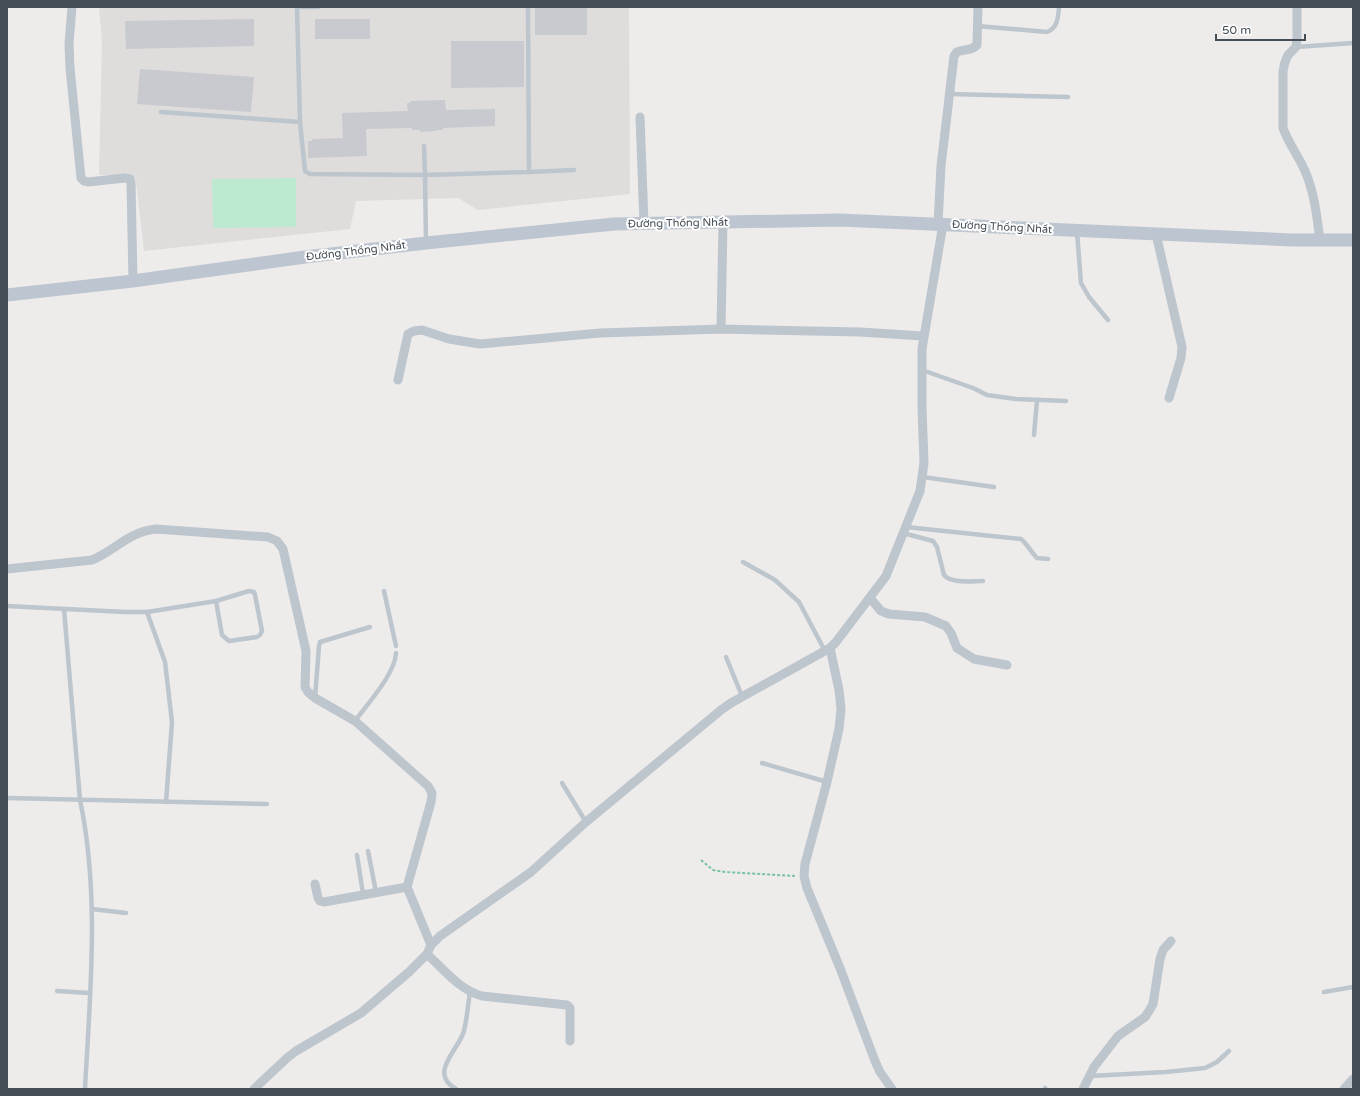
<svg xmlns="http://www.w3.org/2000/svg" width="1360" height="1096" font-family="'Varela Round',sans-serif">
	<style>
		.education { fill: #dfdcdc }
		.green { fill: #bce9cf }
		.building { fill: #c8cad0 }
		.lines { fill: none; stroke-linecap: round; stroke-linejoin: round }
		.path { stroke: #77c4a1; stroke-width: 2; stroke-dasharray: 3 2; stroke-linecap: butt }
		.lane { stroke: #bdc5cd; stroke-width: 4.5 }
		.street { stroke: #bdc5cd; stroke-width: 9 }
		.secondary { stroke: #bdc6d0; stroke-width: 13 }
		.labels { text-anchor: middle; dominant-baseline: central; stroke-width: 4; stroke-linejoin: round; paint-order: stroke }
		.street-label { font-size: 11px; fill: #454e56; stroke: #fff }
	</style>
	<rect width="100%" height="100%" fill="#eeebeb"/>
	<!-- education -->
	<polygon class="education" points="99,7 629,7 630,194 478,210 458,198 356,201 350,229 144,251 136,182 134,177 128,175 99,175 102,41"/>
	<!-- green -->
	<polygon class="green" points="296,178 296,227 213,228 212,179"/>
	<!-- building -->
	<g class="building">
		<rect x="535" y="7" width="52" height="28"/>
		<polygon points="254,19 254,46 126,49 125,21"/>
		<rect x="315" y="19" width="55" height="20"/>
		<polygon points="451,41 524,41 524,87 451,88"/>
		<polygon points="140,69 254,77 251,112 137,104"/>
		<polygon points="445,100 446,110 495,109 495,126 443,128 443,130 436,130 436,131 420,132 420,130 412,130 412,128 366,129 367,156 308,158 308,141 312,141 312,139 343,138 342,113 408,111 407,103 410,103 410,101"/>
	</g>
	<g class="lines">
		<!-- path -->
		<polyline class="path" points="701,860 713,870 725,872 795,876"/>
		<!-- lane -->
		<g class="lane">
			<polyline points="297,7 300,122 305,171 310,174 425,175 426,242"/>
			<polyline points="297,7 318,7"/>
			<path d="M977 26 1047 32C1058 28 1058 17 1059 7"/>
			<polyline points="1296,47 1353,43"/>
			<polyline points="950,94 1068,97"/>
			<polyline points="161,112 300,122"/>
			<polyline points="424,146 425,175 529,172 528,7"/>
			<polyline points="529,172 574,170"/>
			<polyline points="1077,232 1081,283 1089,297 1108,320"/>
			<polyline points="922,370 973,388 987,395 1016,399 1066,401"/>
			<polyline points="1034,435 1037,400"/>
			<polyline points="923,477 994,487"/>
			<path d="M906 527 1021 539C1028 545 1031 552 1037 558L1048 559"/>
			<path d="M903 533 933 541 937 547 944 575C952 584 972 581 983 581"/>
			<polyline points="743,562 775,580 799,602 825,651"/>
			<polyline points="384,591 396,646"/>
			<polyline points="7,606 125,612 147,612 216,601 249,591 254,592 255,595 262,631 260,635 257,637 229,641 222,635 216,601"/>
			<path d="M64 609 80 800C100 894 90 994 85 1089"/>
			<polyline points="147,612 165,662 172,722 166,802"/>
			<polyline points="726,657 742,696"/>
			<polyline points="315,698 319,646 320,642 370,627"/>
			<path d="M355 721C368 703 395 674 396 653"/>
			<polyline points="762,763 827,782"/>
			<polyline points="562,783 586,822"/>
			<polyline points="7,798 267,804"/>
			<polyline points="368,851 376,892"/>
			<polyline points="357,855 363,894"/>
			<polyline points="92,909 126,913"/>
			<polyline points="57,991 90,993"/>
			<polyline points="1324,992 1353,987"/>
			<polyline points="1090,1076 1166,1072 1205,1068 1217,1062 1229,1051"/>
			<polyline points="1045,1088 1046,1089"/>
			<path d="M456 1089C428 1073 458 1051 464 1031 467 1018 468 1005 470 992"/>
		</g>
		<!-- street -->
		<g class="street">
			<polyline points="72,7 69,44 70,68 81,178 84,181 88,182 125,178 130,179 131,183 133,281"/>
			<path d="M1297 7V37L1296 47 1288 55 1285 62 1283 71V128C1289 145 1301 159 1307 176 1315 196 1317 219 1320 240"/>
			<polyline points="640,117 644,223"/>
			<path d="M938 224 941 166 954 56 957 52C964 49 972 51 977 45L978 7"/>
			<polyline points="1156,234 1182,347 1181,358 1169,398"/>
			<polyline points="721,329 723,222"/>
			<polyline points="398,380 408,334 414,331 422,330 449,339 480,344 600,333 721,329 860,332 923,336"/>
			<path d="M7 569 92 560C116 550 128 532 156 529L268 537 277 541 283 549 306 651 305 687 308 692 315 698 355 721 428 786 432 793 431 802 407 887 431 945"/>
			<polyline points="870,598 881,611 889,614 925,617 946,626 951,633 957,648 974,659 1007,665"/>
			<polyline points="830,648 839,690 841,709 839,729 827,782 805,864 804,876 807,888 840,968 875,1061 880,1072 892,1089"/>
			<polyline points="315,884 318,898 320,901 324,902 407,887"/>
			<path d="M427 954C443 969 460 990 482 996L567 1005 570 1008V1041"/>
			<polyline points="254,1089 287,1058 296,1051 361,1013 409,972 427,954 431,945 440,936 531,872 586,822 721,710 731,703 830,648 836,642 886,576 920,491 924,463 922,408 922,349 943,224"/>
			<polyline points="1083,1089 1094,1067 1118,1036 1145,1017 1149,1011 1153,1004 1160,959 1163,950 1171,941"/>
			<polyline points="1344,1089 1353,1079"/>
		</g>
		<!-- secondary -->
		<polyline class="secondary" points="7,295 133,281 305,257 426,243 614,224 840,220 1292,240 1353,240"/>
	</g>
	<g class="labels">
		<!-- street labels -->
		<g class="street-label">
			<text transform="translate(678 223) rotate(-1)">Đường Thống Nhất</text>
			<text transform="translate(1002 227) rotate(3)">Đường Thống Nhất</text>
			<text transform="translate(356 251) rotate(-7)">Đường Thống Nhất</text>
		</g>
	</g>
	<!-- border -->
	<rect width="1360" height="1096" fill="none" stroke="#454e56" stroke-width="16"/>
	<!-- scale -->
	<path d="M1216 34v6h89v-6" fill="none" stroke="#454e56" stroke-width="2"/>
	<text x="1222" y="34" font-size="12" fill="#454e56" stroke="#ffffff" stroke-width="3" paint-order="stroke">50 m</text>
</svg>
